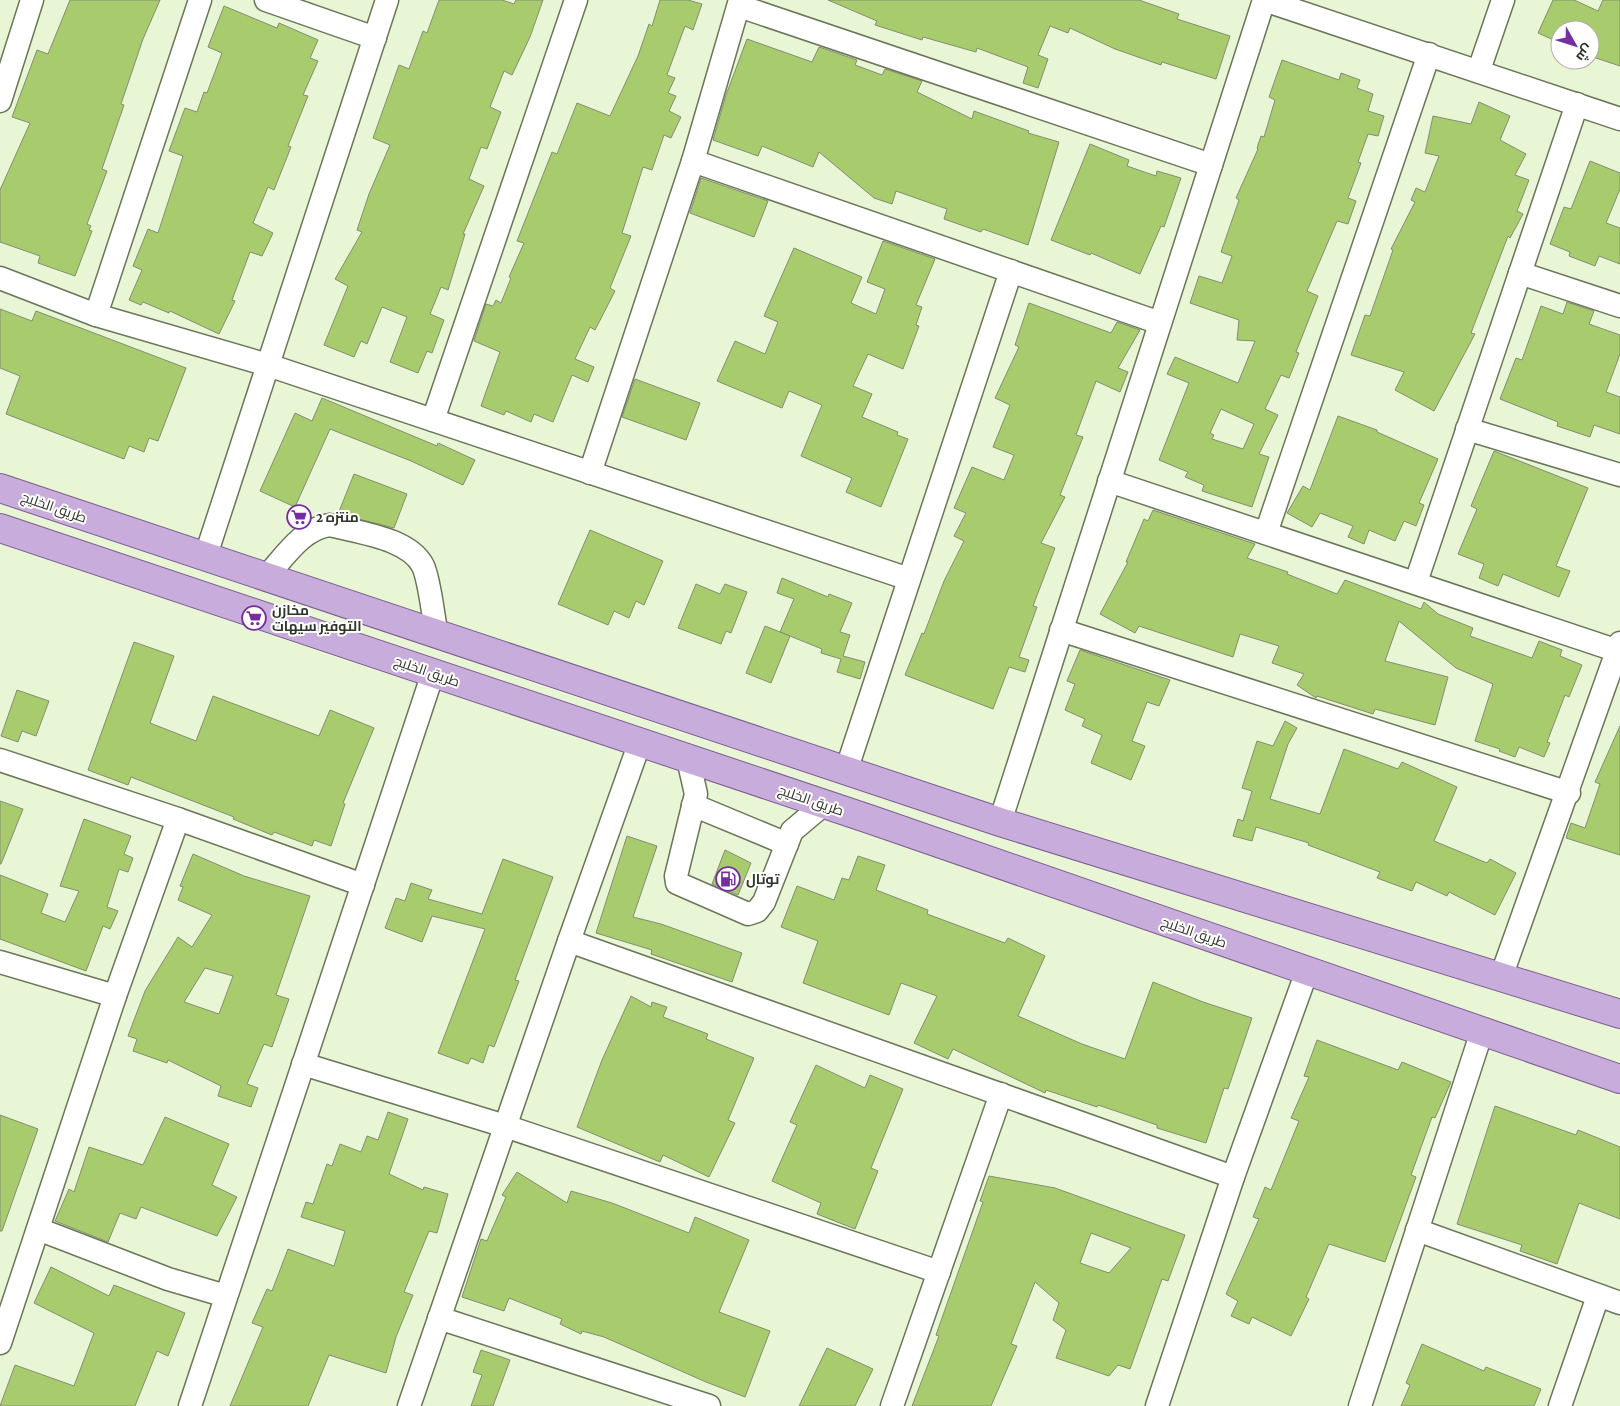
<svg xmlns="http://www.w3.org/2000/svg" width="1620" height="1406" font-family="'Crimson Pro',Cairo,serif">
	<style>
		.building { fill: #a8cb6e; stroke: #828f70; fill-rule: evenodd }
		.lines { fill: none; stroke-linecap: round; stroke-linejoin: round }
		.minor-casing { stroke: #6a7659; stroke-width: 25 }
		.major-casing { stroke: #7b5e8e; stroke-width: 30 }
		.minor { stroke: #fff; stroke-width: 22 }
		.major { stroke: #c8acdc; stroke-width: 28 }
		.labels { text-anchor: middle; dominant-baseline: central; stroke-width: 4; stroke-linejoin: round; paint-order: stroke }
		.street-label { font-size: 14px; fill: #303529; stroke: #fff }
		.poi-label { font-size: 14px; font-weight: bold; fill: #303529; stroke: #fff; text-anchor: start }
	</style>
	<rect width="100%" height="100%" fill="#e8f6d5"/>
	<!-- building -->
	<g class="building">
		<polygon points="70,0 160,0 143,39 121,104 124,105 102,169 107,171 87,224 91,226 89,230 92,231 75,276 38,263 40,256 0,242 0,190 30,123 12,117 37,50 48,54"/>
		<polygon points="439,0 502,0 514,4 516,0 543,0 530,37 512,75 504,71 490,107 501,112 487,149 481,147 469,179 484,186 463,234 465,234 448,290 441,287 430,314 444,320 432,353 427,351 418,373 390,362 407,317 382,307 367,344 361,341 354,357 324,345 348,286 335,279 362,232 357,230 369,194 390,145 373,138 399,65 409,69 423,31 427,33"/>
		<polygon points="660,0 688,0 702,4 693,30 685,26 667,75 675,78 668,93 676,96 669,111 681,117 671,138 664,135 652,170 643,167 622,233 631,236 610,288 615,291 595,330 590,327 575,359 594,367 588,382 572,375 553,422 534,414 531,422 506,411 504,415 481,406 500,352 474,341 486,304 493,306 496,300 501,303 511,278 509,277 524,243 517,241 552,152 557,154 577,103 610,116 638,56 649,24 652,26"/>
		<polygon points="828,0 1139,0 1179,14 1177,19 1230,36 1216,79 1162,62 1161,65 1115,49 1070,28 1068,33 1050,26 1038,55 1048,59 1038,88 1023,83 1028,67 977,48 976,52 923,37 922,40 875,25 877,21"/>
		<polygon points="1553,0 1574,0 1598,11 1603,0 1620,0 1620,66 1590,56 1590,30 1560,30 1560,43 1538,33"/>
		<polygon points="224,6 277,28 279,23 318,40 310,58 318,61 303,95 308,96 288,146 291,147 274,190 268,187 253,223 273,233 262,256 250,252 232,300 235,301 219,334 170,311 169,313 143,302 141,305 129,300 142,270 133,266 148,229 158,233 183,156 169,151 185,108 197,112 204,92 207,93 222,53 208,47"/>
		<polygon points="747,39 812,62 819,47 857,60 855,65 882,75 885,69 922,81 917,92 972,119 974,111 1029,131 1028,133 1059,142 1028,245 983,229 981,232 944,219 947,209 896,191 892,204 874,198 819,152 813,167 762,146 758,156 713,140 726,95"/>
		<path d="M1282 60 1339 80 1341 73 1360 80 1357 88 1373 94 1368 111 1384 116 1378 136 1368 134 1358 162 1361 163 1348 198 1356 201 1348 224 1337 221 1307 291 1318 296 1296 352 1299 353 1289 378 1281 375 1265 409 1278 415 1259 454 1269 457 1252 507 1202 491 1204 485 1185 477 1188 472 1159 460 1189 383 1167 374 1175 357 1238 383 1255 341 1237 340 1239 320 1190 303 1199 276 1222 283 1232 256 1221 252 1239 200 1236 198 1258 149 1257 148 1261 136 1264 137 1275 100 1269 97ZM1221 409 1254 424 1243 449 1212 439 1214 435 1210 433Z"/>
		<polygon points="1479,102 1510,116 1500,140 1526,154 1515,175 1529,180 1517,211 1523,214 1510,238 1508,236 1471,333 1475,334 1434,411 1395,390 1404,372 1351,355 1365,315 1370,316 1393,250 1391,249 1415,202 1411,200 1416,188 1425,192 1439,156 1425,153 1433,116 1471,124"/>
		<polygon points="1090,144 1129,160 1127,166 1156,176 1157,171 1181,178 1164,227 1161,226 1140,274 1091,253 1090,255 1051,240"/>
		<polygon points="1590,161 1620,173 1620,189 1606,223 1620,228 1620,264 1599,256 1595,266 1569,256 1570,252 1550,244 1564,207 1571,209"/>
		<polygon points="701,178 768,201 754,237 690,213"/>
		<polygon points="883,241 935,259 916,305 922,307 916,325 919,326 903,369 868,354 853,386 872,394 862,417 898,432 897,435 908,439 881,507 846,492 852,478 801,456 822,405 789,391 782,408 717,381 735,341 765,354 778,322 764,316 794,248 862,277 851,303 876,314 885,289 867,282"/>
		<polygon points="1567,302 1594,311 1589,324 1620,335 1620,354 1606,392 1620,397 1620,434 1594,425 1590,437 1557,426 1558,422 1500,399 1516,358 1522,360 1541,306 1563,314"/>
		<polygon points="1029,303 1111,333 1117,322 1140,330 1118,368 1128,372 1120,392 1096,381 1076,435 1083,437 1060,495 1065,497 1041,543 1055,548 1033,606 1037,607 1019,657 1029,660 1025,672 1009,667 993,709 905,675 922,633 924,634 944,581 964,541 954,536 966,513 954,508 972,467 1004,480 1014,455 993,447 1010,405 995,398 1019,347 1015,345"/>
		<polygon points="0,309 32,321 36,311 186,368 158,441 149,438 144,452 129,446 124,459 6,414 20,376 0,368"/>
		<polygon points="635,379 700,403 686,440 622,417"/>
		<polygon points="322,398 437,446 438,443 475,460 463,485 411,461 330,429 295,507 260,491 295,413 312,421"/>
		<polygon points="1338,416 1377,430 1377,432 1438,459 1419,503 1424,505 1416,526 1404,521 1395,541 1369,530 1364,544 1348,537 1353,526 1320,513 1312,527 1287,513 1303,486 1310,490"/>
		<polygon points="1494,451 1588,488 1556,566 1570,571 1559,597 1503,574 1498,586 1479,578 1484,564 1458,554 1477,509 1471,506"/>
		<polygon points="354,474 407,494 394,528 338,514"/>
		<polygon points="1153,510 1255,544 1247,558 1288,572 1287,574 1337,594 1345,580 1421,609 1424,602 1438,614 1473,628 1470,636 1532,658 1539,641 1562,650 1560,656 1582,665 1569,697 1565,695 1547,742 1550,743 1544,757 1519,747 1515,757 1499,751 1500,749 1475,741 1493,684 1456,668 1399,621 1385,661 1448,677 1435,725 1375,709 1373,714 1317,696 1316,698 1297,685 1304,674 1272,663 1279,646 1240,634 1233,657 1139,626 1135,633 1100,614 1128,562 1126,562 1144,519 1148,521"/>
		<polygon points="590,530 663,561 644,605 636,601 629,618 614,611 608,625 558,604"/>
		<polygon points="782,578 828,597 829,594 852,603 840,632 850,635 843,656 865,662 860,679 837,672 841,659 821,653 822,649 780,632 794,599 777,593"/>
		<polygon points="696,584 720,594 725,584 747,592 731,633 726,631 721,644 678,628"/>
		<polygon points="765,626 790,636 771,683 746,673"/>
		<polygon points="134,642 174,656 150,723 196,741 213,696 319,736 330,710 374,728 343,803 345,804 331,846 314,840 312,846 274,832 272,835 233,819 234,817 131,777 128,785 88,770"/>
		<polygon points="1080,650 1170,680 1159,706 1147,702 1132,741 1145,746 1131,780 1091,763 1102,735 1082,726 1085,719 1065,710 1075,684 1067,681"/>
		<polygon points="17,690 49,701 36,736 22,731 18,742 1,736"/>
		<polygon points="1285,721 1297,728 1288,744 1270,799 1320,814 1344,749 1398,769 1402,762 1457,787 1434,841 1487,863 1490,859 1516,873 1495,915 1449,892 1447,896 1416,882 1412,891 1377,878 1380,872 1308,845 1309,843 1256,827 1252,841 1233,836 1238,819 1243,821 1252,791 1242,788 1257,741 1273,746"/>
		<polygon points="1620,726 1620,855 1566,838 1571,823 1585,828 1600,784 1595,782"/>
		<polygon points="0,801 23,809 1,864 0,864"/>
		<polygon points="84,819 131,836 124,854 133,858 128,872 119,869 107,907 118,911 110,929 103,926 86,971 0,939 0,875 48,894 41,913 65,922 79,891 60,886"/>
		<polygon points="627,836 657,846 633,917 661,924 742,953 732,982 651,954 652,950 596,933"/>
		<polygon points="725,850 751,863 738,895 712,884"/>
		<path d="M193 854 244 876 310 896 276 995 289 999 272 1047 264 1044 247 1084 258 1088 251 1107 218 1096 221 1086 168 1060 167 1063 133 1051 137 1039 128 1036 145 991 178 937 192 947 212 915 178 900 183 887 180 886ZM205 968 233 976 219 1014 184 1002Z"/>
		<polygon points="858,856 885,865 876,890 928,910 927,914 1005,943 1008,938 1045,956 1018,1016 1082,1044 1125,1059 1153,982 1203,1002 1252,1018 1228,1089 1224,1088 1206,1143 1157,1128 1157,1125 1098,1105 1097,1107 1046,1090 1045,1093 953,1049 948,1059 914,1043 937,996 901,983 889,1015 803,983 818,941 781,927 797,886 834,900 842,878 849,880"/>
		<polygon points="503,859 553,877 515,980 519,981 494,1047 489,1045 483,1063 471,1058 468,1064 438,1053 485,929 432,916 422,942 385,928 396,898 405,901 411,883 432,890 428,899 482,914"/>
		<polygon points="631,996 651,1007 652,1002 667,1007 663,1017 708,1034 706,1039 754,1058 728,1120 735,1123 709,1177 663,1155 660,1162 577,1127 602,1060"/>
		<polygon points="1317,1040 1398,1070 1402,1062 1451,1082 1435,1118 1432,1117 1411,1175 1416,1177 1385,1262 1329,1244 1306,1297 1309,1299 1291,1336 1252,1317 1249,1324 1231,1316 1238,1301 1226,1294 1259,1219 1253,1217 1265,1187 1271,1190 1299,1121 1291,1118 1309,1077 1304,1076"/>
		<polygon points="816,1065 865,1088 870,1075 903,1089 871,1168 878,1171 855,1229 817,1214 821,1203 772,1181 797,1125 790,1122"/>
		<polygon points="1495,1106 1576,1135 1578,1130 1620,1147 1620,1219 1579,1203 1557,1264 1520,1251 1522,1245 1457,1224"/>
		<polygon points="388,1112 408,1119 389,1174 423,1190 424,1187 448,1194 437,1233 429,1231 404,1292 413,1295 396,1337 386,1373 329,1355 308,1406 230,1406 263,1327 252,1323 267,1289 272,1291 288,1249 334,1266 345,1231 301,1217 306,1202 313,1204 327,1164 332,1166 340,1144 361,1152 367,1136 378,1140"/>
		<polygon points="0,1115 38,1129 2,1231 0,1231"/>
		<polygon points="165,1117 229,1144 212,1185 237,1197 217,1236 141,1207 136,1219 120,1213 108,1242 55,1221 69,1189 74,1192 89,1147 143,1165"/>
		<polygon points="517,1172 567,1203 571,1191 612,1203 689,1233 695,1217 749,1240 719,1312 770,1331 745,1397 706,1382 604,1337 582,1331 581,1334 560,1324 562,1319 509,1298 504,1311 462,1297 481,1239 487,1241 506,1197 502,1195"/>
		<path d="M989 1176 1055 1188 1185 1235 1168 1281 1162 1279 1130 1369 1118 1365 1109 1376 1056 1358 1066 1330 1053 1320 1059 1303 1035 1282 1011 1344 1017 1346 991 1406H912L939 1336 936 1335 983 1202 980 1201ZM1091 1233 1131 1248 1109 1273 1080 1263Z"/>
		<polygon points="51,1267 109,1296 114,1285 185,1313 168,1356 157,1351 135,1406 0,1406 15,1365 74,1386 94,1333 34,1303"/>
		<polygon points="1422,1344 1484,1371 1486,1367 1541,1389 1534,1406 1401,1406 1410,1385 1406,1383"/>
		<polygon points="827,1348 873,1369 855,1406 799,1406"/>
		<polygon points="481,1350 510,1360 493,1406 471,1406 482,1375 473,1372"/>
	</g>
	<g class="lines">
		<!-- minor casing -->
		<g class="minor-casing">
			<g id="minor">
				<polyline points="266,0 375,38"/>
				<polyline points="1264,0 1620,119"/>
				<polyline points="739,6 1211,165"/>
				<polyline points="1479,70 1503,0"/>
				<polyline points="0,101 32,0"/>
				<polyline points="693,161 1160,323"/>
				<polyline points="1520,273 1620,306"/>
				<polyline points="0,278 96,315 268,365 909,579"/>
				<polyline points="96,315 200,0"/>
				<polyline points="433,420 576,0"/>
				<polyline points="1467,429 1620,475"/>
				<polyline points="590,473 693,161 740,0"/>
				<polyline points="1109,481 1618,651"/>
				<polyline points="1266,533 1429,54"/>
				<polyline points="205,558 387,0"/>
				<path d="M265 578C284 558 302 528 330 525 359 533 409 538 423 566 430 581 433 617 437 635"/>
				<polyline points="1416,582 1577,104"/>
				<polyline points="1061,630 1569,793"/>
				<polyline points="688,759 696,794 676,876 677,883 748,914 757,911 764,902 792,831 824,804"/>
				<polyline points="0,760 178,819 363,885"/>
				<polyline points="846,771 1011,271"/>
				<polyline points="693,805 787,844"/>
				<polyline points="1000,822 1264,0"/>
				<polyline points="569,941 1233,1177"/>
				<polyline points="0,962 115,996"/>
				<polyline points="1501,977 1620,643"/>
				<polyline points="303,1064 505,1126 939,1272"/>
				<polyline points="38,1229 168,1279 226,1296"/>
				<polyline points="1417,1230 1620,1303"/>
				<polyline points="439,1318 709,1406"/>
				<polyline points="0,1343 115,996 178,819"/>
				<polyline points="190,1406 433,673"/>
				<polyline points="409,1406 569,941 640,742"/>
				<polyline points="892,1406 1001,1094"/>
				<polyline points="1157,1406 1233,1177 1307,971"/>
				<polyline points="1360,1406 1482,1031"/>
				<polyline points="1560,1406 1598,1296"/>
			</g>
		</g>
		<!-- major casing -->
		<g class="major-casing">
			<g id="major">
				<polyline points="0,488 1000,822 1620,1014"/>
				<polyline points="0,528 872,820 1620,1079"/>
			</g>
		</g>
		<!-- minor -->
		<use href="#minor" class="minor"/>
		<!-- major -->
		<use href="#major" class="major"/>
	</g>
	<!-- icons -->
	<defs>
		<g id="supermarket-ring" transform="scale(1.25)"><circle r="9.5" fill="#fff" stroke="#762da0" stroke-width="1.5"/><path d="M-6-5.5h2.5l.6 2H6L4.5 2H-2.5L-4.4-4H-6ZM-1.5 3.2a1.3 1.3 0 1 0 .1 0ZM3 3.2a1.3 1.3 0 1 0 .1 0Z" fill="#762da0"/></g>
		<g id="fuel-ring" transform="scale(1.25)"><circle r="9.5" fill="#fff" stroke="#762da0" stroke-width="1.5"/><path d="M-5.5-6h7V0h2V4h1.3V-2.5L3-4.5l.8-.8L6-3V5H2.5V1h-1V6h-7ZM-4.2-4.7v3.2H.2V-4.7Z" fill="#762da0"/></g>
	</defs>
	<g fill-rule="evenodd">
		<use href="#supermarket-ring" x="299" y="517"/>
		<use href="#supermarket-ring" x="254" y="618"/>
		<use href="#fuel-ring" x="728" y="879"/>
	</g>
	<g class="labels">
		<!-- street labels -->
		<g class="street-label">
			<text transform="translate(54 507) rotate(19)">طريق الخليج</text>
			<text transform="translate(427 671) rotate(19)">طريق الخليج</text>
			<text transform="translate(811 800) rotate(19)">طريق الخليج</text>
			<text transform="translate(1194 932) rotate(19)">طريق الخليج</text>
		</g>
		<!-- poi labels -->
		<g class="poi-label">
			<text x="316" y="517">منتزه 2</text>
			<text x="272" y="610">مخازن<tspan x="272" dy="16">التوفير سيهات</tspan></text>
			<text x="746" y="879">توتال</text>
		</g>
	</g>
	<!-- north arrow -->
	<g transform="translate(1575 45) rotate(129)"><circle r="24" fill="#ffffff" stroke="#acaea9"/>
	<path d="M0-4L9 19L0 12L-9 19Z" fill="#762da0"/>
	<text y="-8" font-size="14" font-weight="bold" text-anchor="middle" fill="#303529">ش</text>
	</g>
</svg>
